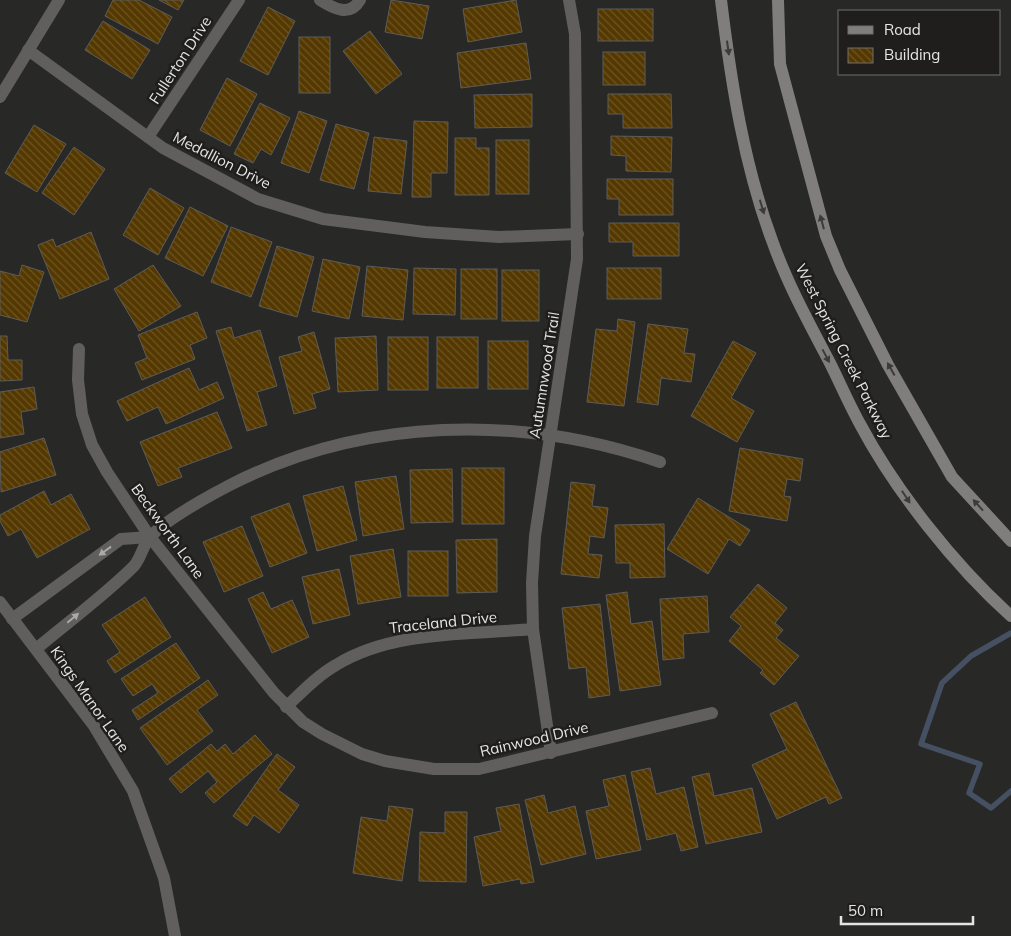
<svg xmlns="http://www.w3.org/2000/svg" width="1011" height="936" font-family="Mulish,sans-serif">
	<style>
		.lines { fill: none; stroke-linecap: round; stroke-linejoin: round }
		.stream { stroke: #455163; stroke-width: 5.5 }
		.building { fill: url(#building-back-hatch); stroke: #5d5c5a }
		.minor { stroke: #605f5e; stroke-width: 12 }
		.secondary { stroke: #7f7e7c; stroke-width: 12 }
		.oneway { fill: #3c3b39 }
		.oneway2 { fill: #a9a9a7 }
		.labels { text-anchor: middle; dominant-baseline: central; stroke-width: 5; stroke-linejoin: round; paint-order: stroke }
		.street-label { font-size: 15px; fill: #e5e5e3; stroke: #1f1e1c }
	</style>
	<defs>
		<pattern id="building-back-hatch" width="6" height="6" patternUnits="userSpaceOnUse" patternTransform="scale(1.25)"><rect width="6" height="6" fill="#543800"/><path d="M-1 5l2 2M0 0l6 6M5-1l2 2" fill="none" stroke="#6c5525"/></pattern>
	</defs>
	<rect width="100%" height="100%" fill="#282826"/>
	<g class="lines">
		<!-- stream -->
		<polyline class="stream" points="1011,633 971,656 942,683 921,744 980,764 969,793 991,808 1011,791"/>
	</g>
	<!-- building -->
	<g class="building">
		<polygon points="113,0 139,0 172,17 158,44 105,16"/>
		<polygon points="159,0 184,0 178,10"/>
		<polygon points="391,0 429,6 422,39 385,32"/>
		<polygon points="516,0 522,32 468,42 463,9"/>
		<polygon points="268,7 295,21 268,75 240,61"/>
		<rect x="598" y="9" width="55" height="32"/>
		<polygon points="103,21 150,50 132,79 85,50"/>
		<polygon points="370,31 402,74 376,94 343,51"/>
		<rect x="299" y="37" width="31" height="56"/>
		<polygon points="526,43 531,79 461,88 457,53"/>
		<rect x="603" y="52" width="42" height="33"/>
		<polygon points="227,78 257,94 230,146 200,130"/>
		<polygon points="532,94 532,127 475,128 474,95"/>
		<polygon points="608,94 671,94 672,128 623,128 623,114 608,114"/>
		<polygon points="260,103 290,118 271,155 261,149 253,163 234,154"/>
		<polygon points="299,111 327,121 309,173 281,163"/>
		<polygon points="414,121 448,122 447,173 431,173 431,197 412,197"/>
		<polygon points="336,124 369,133 354,189 320,180"/>
		<polygon points="34,125 66,144 37,192 5,173"/>
		<polygon points="611,136 672,137 671,172 626,171 626,156 611,155"/>
		<polygon points="374,137 407,141 401,194 368,191"/>
		<polygon points="455,138 476,138 476,148 489,148 489,195 455,195"/>
		<rect x="496" y="140" width="33" height="54"/>
		<polygon points="74,147 105,169 74,215 42,193"/>
		<polygon points="607,179 673,179 673,215 619,215 619,199 607,199"/>
		<polygon points="150,188 184,208 158,255 123,235"/>
		<polygon points="190,207 228,226 203,276 165,258"/>
		<polygon points="609,223 679,223 679,256 633,256 633,242 609,242"/>
		<polygon points="231,227 272,242 251,297 211,282"/>
		<polygon points="91,232 109,279 60,299 38,245 53,239 56,247"/>
		<polygon points="277,246 314,257 297,317 259,306"/>
		<polygon points="323,259 360,267 349,319 312,311"/>
		<polygon points="22,265 44,272 27,322 0,315 0,271 19,276"/>
		<polygon points="153,265 181,306 139,331 114,289"/>
		<polygon points="367,266 408,270 403,320 362,316"/>
		<polygon points="414,268 456,269 455,315 413,314"/>
		<rect x="607" y="268" width="54" height="31"/>
		<rect x="461" y="269" width="36" height="50"/>
		<rect x="502" y="270" width="37" height="51"/>
		<polygon points="197,312 207,338 190,345 195,359 142,380 135,363 147,358 138,335"/>
		<polygon points="618,319 635,322 624,406 587,402 596,329 617,331"/>
		<polygon points="648,324 688,329 684,353 695,354 691,382 661,378 658,405 637,402"/>
		<polygon points="231,327 234,338 260,330 277,386 257,392 267,425 247,431 216,331"/>
		<polygon points="314,332 330,389 312,394 316,408 294,414 279,357 302,351 298,337"/>
		<polygon points="0,336 7,336 8,360 22,360 22,380 0,381"/>
		<polygon points="376,336 378,390 338,392 335,338"/>
		<rect x="388" y="337" width="40" height="53"/>
		<rect x="437" y="337" width="41" height="51"/>
		<rect x="488" y="341" width="40" height="48"/>
		<polygon points="733,341 756,353 731,398 754,411 737,442 691,416"/>
		<polygon points="189,368 199,390 217,382 224,398 166,424 158,407 127,421 117,401"/>
		<polygon points="34,387 37,409 21,412 24,434 0,438 0,392"/>
		<polygon points="217,412 232,448 178,468 182,477 158,486 140,442"/>
		<polygon points="44,438 56,475 1,492 0,452"/>
		<polygon points="740,448 803,459 800,481 787,479 784,496 791,497 787,521 729,511"/>
		<rect x="462" y="468" width="42" height="56"/>
		<polygon points="452,469 453,522 411,523 410,470"/>
		<polygon points="396,476 404,529 363,536 355,482"/>
		<polygon points="571,482 595,485 592,506 608,508 604,538 590,536 588,554 602,555 599,578 561,574"/>
		<polygon points="343,486 357,540 317,551 303,496"/>
		<polygon points="44,491 51,505 71,494 90,529 37,558 21,529 8,536 0,521 0,515"/>
		<polygon points="698,498 750,530 740,546 729,539 708,574 667,549"/>
		<polygon points="289,503 307,553 270,567 251,517"/>
		<polygon points="664,524 665,577 630,578 630,563 616,563 615,525"/>
		<polygon points="242,526 263,576 224,592 203,542"/>
		<polygon points="497,539 497,592 457,593 456,540"/>
		<polygon points="393,549 401,597 358,604 350,556"/>
		<rect x="408" y="551" width="40" height="45"/>
		<polygon points="339,569 350,615 313,624 302,577"/>
		<polygon points="758,584 787,608 775,623 783,630 776,638 799,656 774,685 760,673 763,670 729,641 741,626 730,617"/>
		<polygon points="263,592 271,609 292,600 309,637 272,653 248,599"/>
		<polygon points="627,592 631,624 652,621 661,685 620,691 606,595"/>
		<polygon points="707,596 709,632 683,634 684,658 663,660 660,599"/>
		<polygon points="145,597 171,637 115,673 107,661 120,652 102,625"/>
		<polygon points="600,604 610,695 589,698 586,667 569,669 562,608"/>
		<polygon points="176,643 200,678 138,720 132,710 158,693 152,684 133,696 121,679"/>
		<polygon points="208,680 218,695 197,710 213,731 167,765 140,728"/>
		<polygon points="796,702 842,798 829,804 826,797 777,819 752,765 787,749 770,714"/>
		<polygon points="255,735 272,754 214,803 205,793 217,782 208,771 181,793 169,779 211,744 217,751 225,744 233,754"/>
		<polygon points="277,754 295,767 278,790 299,805 279,833 254,815 247,826 233,816"/>
		<polygon points="650,768 656,794 684,787 698,847 681,851 676,833 647,840 631,772"/>
		<polygon points="709,773 714,796 752,788 762,832 706,844 692,777"/>
		<polygon points="625,775 641,850 596,859 586,811 609,806 603,780"/>
		<polygon points="544,795 548,813 575,806 586,854 541,865 525,800"/>
		<polygon points="519,804 534,882 521,884 520,879 483,886 474,837 501,831 496,808"/>
		<polygon points="389,806 413,809 402,881 353,873 361,817 387,821"/>
		<polygon points="445,812 467,812 466,882 419,881 420,832 445,833"/>
	</g>
	<g class="lines">
		<!-- minor -->
		<g class="minor">
			<path d="M320 0C334 9 350 17 360 0"/>
			<polyline points="28,50 163,148 258,199 323,219 425,232 499,237 578,234"/>
			<polyline points="0,97 59,0"/>
			<polyline points="148,137 239,0"/>
			<polyline points="79,349 78,380 82,414 92,445 107,472 150,537 274,693 303,722 322,734 362,754 385,761 434,769 479,769 712,713"/>
			<polyline points="0,602 94,726 133,791 164,878 175,936"/>
			<polyline points="12,619 121,539 150,537"/>
			<path d="M36 649C68 622 104 596 134 566 141 558 143 545 150 537 168 518 207 497 230 485 363 417 520 414 660 462"/>
			<path d="M286 707C302 692 317 676 336 665 393 630 468 635 533 629"/>
			<polyline points="551,753 533,629 532,583 535,536 577,259 575,34 569,0"/>
		</g>
		<!-- secondary -->
		<g class="secondary">
			<path d="M721 0C731 82 744 166 773 243 788 285 809 323 830 363 840 383 849 404 860 424 895 490 955 566 1011 616"/>
			<polyline points="778,0 780,64 826,236 840,270 888,365 952,477 1011,541"/>
		</g>
	</g>
	<!-- one-way arrows -->
	<defs><path id="oneway-solid" d="M-6-.8H1V-3.2L6.5 0L1 3.2V.8H-6Z" transform="scale(1.25)"/></defs>
	<g class="oneway">
		<use href="#oneway-solid" transform="translate(728 48) rotate(82)"/>
		<use href="#oneway-solid" transform="translate(762 207) rotate(73)"/>
		<use href="#oneway-solid" transform="translate(822 222) rotate(-105)"/>
		<use href="#oneway-solid" transform="translate(826 356) rotate(62)"/>
		<use href="#oneway-solid" transform="translate(891 369) rotate(-119)"/>
		<use href="#oneway-solid" transform="translate(906 497) rotate(57)"/>
		<use href="#oneway-solid" transform="translate(978 505) rotate(-132)"/>
	</g>
	<g class="oneway2">
		<use href="#oneway-solid" transform="translate(105 551) rotate(144)"/>
		<use href="#oneway-solid" transform="translate(73 618) rotate(-40)"/>
	</g>
	<g class="labels">
		<!-- street labels -->
		<g class="street-label">
			<text transform="translate(180 60) rotate(-57)">Fullerton Drive</text>
			<text transform="translate(222 160) rotate(27)">Medallion Drive</text>
			<text transform="translate(844 351) rotate(63)">West Spring Creek Parkway</text>
			<text transform="translate(544 375) rotate(-81)">Autumnwood Trail</text>
			<text transform="translate(168 531) rotate(54)">Beckworth Lane</text>
			<text transform="translate(443 622) rotate(-6)">Traceland Drive</text>
			<text transform="translate(90 699) rotate(55)">Kings Manor Lane</text>
			<text transform="translate(534 739) rotate(-13)">Rainwood Drive</text>
		</g>
	</g>
	<!-- legend -->
	<rect x="838" y="10" width="162" height="65" fill="#1f1e1c" stroke="#6e6e6c"/>
	<rect x="848" y="26" width="25" height="8" fill="#7f7e7c" stroke="#6e6e6c"/>
	<text x="884" y="35" font-size="15" fill="#e5e5e3">Road</text>
	<rect x="848" y="48" width="25" height="15" fill="url(#building-back-hatch)" stroke="#6e6e6c"/>
	<text x="884" y="60" font-size="15" fill="#e5e5e3">Building</text>
	<!-- scale -->
	<path d="M841 916v8h132v-8" fill="none" stroke="#e5e5e3" stroke-width="2.5"/>
	<text x="848" y="916" font-size="15" fill="#e5e5e3" stroke="#1f1e1c" stroke-width="4" paint-order="stroke">50 m</text>
</svg>
